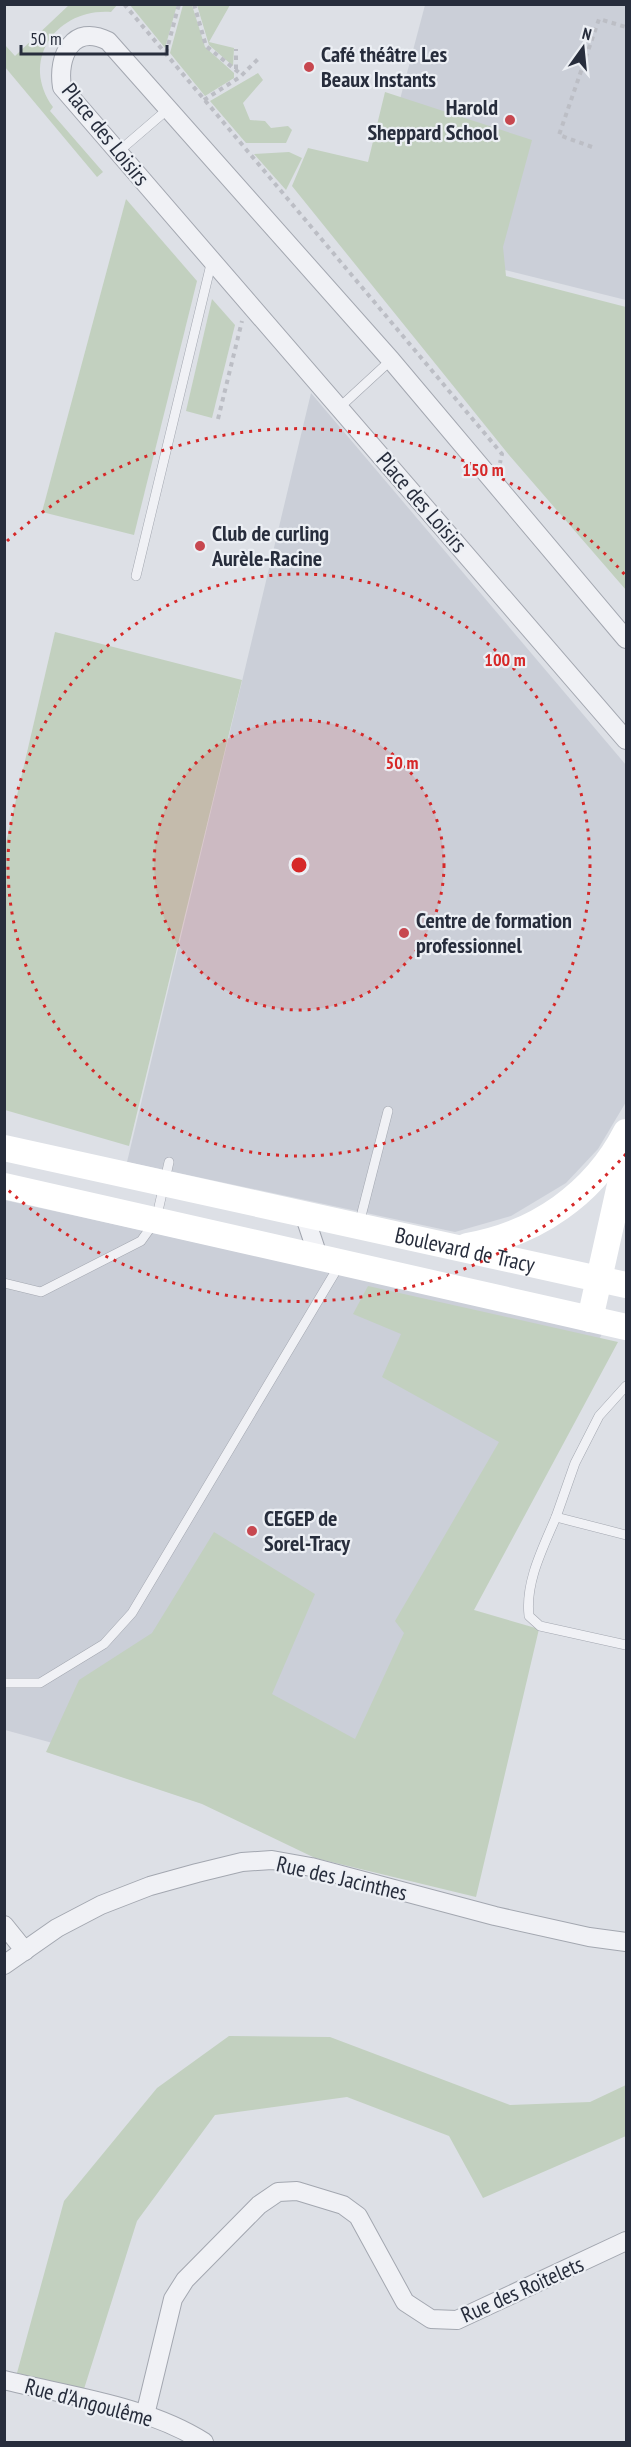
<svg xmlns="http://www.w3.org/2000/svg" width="631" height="2447" font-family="'PT Sans Narrow',sans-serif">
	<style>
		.built { fill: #cbcfd8 }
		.green { fill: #c2d0bf }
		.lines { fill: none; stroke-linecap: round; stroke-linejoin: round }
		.lane-casing { stroke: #a3a7b0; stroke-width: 10 }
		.street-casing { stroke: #a3a7b0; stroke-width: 20 }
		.path { stroke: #bcbec5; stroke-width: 4; stroke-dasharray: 4.5 4.5; stroke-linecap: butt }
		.lane { stroke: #f0f1f5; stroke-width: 9 }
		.street { stroke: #f0f1f5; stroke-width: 18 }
		.secondary { stroke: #fff; stroke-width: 26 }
		.ring { fill: none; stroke: #d62828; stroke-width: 3; stroke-dasharray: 3 6 }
		.poi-dot { fill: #c7474f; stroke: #eceff4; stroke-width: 2 }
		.labels { text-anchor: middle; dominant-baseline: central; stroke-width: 4.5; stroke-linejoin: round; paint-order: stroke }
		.poi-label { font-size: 22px; font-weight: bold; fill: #272d3c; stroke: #eceff4; text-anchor: start }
		.street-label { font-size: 22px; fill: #272d3c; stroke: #eceff4 }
		.centre { fill: #d62828; stroke: #eceff4; stroke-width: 3 }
		.ring-label { font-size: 18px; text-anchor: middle; font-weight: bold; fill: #d62828; stroke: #eceff4; stroke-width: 4.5; stroke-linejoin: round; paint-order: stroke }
	</style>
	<rect width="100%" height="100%" fill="#dde0e6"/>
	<!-- built -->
	<g class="built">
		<polygon points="425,5 626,5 626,300 364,235"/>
		<polygon points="311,393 626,765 626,1102 598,1149 566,1183 511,1216 455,1232 127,1162"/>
		<polygon points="4,1200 603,1332 349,1824 5,1730"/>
	</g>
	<!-- green -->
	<g class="green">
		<path d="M69 5H117L111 12C57 8 19 60 53 107L50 111 103 172 97 177 5 67V45L15 56Z"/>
		<polygon points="130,5 177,5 165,48"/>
		<polygon points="183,5 192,5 205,47 234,73 234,78 205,96 170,53"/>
		<polygon points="197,5 230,5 209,42 234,48 233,66 209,45"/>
		<polygon points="258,73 263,80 243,103 250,120 265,121 271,128 288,126 292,130 286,143 246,143 210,101"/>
		<polygon points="385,92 532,140 503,247 506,276 626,307 626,590 509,455 292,186 308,148 368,162"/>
		<polygon points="289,152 302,158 286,190 254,154"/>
		<polygon points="126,199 197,281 134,535 42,512"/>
		<polygon points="212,299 235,325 212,418 186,411"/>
		<polygon points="55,632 242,680 129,1146 5,1110 5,847"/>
		<polygon points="368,1286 618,1342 474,1610 539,1629 476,1897 315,1858 202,1804 46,1752 79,1680 152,1633 214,1532 315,1594 272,1694 355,1739 404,1633 395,1621 499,1442 382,1377 401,1334 353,1314"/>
		<polygon points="229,2036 330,2037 510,2105 590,2102 626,2085 626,2136 483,2198 449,2136 347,2097 215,2115 137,2221 84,2389 17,2373 64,2201 157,2088"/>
	</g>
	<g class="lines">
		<!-- lane casing -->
		<g class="lane-casing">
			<g id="lane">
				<polyline points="118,152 168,109"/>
				<polyline points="340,407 391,360"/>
				<polyline points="136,576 212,260"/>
				<polyline points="359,1224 388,1111"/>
				<polyline points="4,1283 41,1292 141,1241 156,1220 169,1162"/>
				<polyline points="626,1386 599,1416 575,1463 556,1517 626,1535"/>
				<path d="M556 1517C543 1548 525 1582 529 1616L540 1626 626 1645"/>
				<polyline points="4,1683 40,1683 104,1644 132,1613 340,1264"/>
			</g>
		</g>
		<!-- street casing -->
		<g class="street-casing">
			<g id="street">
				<path d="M626 639 391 360 108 41C73 23 57 56 62 87L626 740"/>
				<polyline points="304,1214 318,1256"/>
				<polyline points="4,1925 25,1951"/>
				<polyline points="4,1965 57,1928 101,1905 150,1886 197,1873 242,1862 272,1860 311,1867 495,1916 589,1937 626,1942"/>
				<path d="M4 2380C69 2396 148 2406 204 2442"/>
				<polyline points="145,2415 173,2299 185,2280 259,2205 278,2192 297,2191 343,2205 358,2216 405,2302 431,2319 457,2320 626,2241"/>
			</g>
		</g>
		<!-- path -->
		<g class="path">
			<polyline points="124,4 502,454 500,463"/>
			<polyline points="194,4 206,46 242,75"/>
			<polyline points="166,53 179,4"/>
			<polyline points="236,69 236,49"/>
			<polyline points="204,100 240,77 258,59"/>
			<polyline points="592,147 559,135 599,19 626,27"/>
			<polyline points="218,419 242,321"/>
		</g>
		<!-- lane -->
		<use href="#lane" class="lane"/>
		<!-- street -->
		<use href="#street" class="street"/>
		<!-- secondary -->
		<g class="secondary">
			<path id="s1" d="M4 1148 626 1285"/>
			<polyline points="4,1186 626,1327"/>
			<path d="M467 1246C536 1234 594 1194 626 1132"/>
			<polyline points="590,1319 626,1158"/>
		</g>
	</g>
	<!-- distance rings -->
	<circle cx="299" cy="865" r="145" fill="#d62828" fill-opacity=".12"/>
	<g class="ring">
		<circle cx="299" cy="865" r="145"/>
		<circle cx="299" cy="865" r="291"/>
		<path d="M626 1154A436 436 0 0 1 7 1189M7 541A436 436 0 0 1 626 576"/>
	</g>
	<!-- markers -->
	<g class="poi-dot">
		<circle cx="309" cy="67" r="6"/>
		<circle cx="510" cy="120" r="6"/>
		<circle cx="200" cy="546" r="6"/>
		<circle cx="404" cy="933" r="6"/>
		<circle cx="252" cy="1531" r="6"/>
	</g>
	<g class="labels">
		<!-- poi labels -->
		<g class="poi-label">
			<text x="321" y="54">Café théâtre Les<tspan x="321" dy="25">Beaux Instants</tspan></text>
			<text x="498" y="107" text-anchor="end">Harold<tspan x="498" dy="25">Sheppard School</tspan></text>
			<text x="212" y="533">Club de curling<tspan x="212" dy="25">Aurèle-Racine</tspan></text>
			<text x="416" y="920">Centre de formation<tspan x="416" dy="25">professionnel</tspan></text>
			<text x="264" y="1518">CEGEP de<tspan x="264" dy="25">Sorel-Tracy</tspan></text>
		</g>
		<!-- street labels -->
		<g class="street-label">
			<text transform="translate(106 134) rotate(51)">Place des Loisirs</text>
			<text transform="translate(422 502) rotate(49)">Place des Loisirs</text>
			<text stroke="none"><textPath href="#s1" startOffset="472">Boulevard de Tracy</textPath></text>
			<text transform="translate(342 1878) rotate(13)">Rue des Jacinthes</text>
			<text transform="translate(522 2289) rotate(-24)">Rue des Roitelets</text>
			<text transform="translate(89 2402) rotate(15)">Rue d'Angoulême</text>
		</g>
	</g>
	<circle cx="299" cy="865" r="9" class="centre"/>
	<g class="ring-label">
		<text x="483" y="476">150 m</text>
		<text x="505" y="666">100 m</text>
		<text x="402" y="769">50 m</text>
	</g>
	<!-- border -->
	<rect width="631" height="2447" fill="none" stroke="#272d3c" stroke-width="12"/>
	<!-- north arrow -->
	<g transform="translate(583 48) rotate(15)" stroke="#eceff4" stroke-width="4.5" paint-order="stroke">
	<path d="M0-4.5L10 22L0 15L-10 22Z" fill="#272d3c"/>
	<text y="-9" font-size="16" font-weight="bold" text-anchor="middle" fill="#272d3c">N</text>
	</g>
	<!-- scale -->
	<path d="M21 45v9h146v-9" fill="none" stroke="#272d3c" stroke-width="3"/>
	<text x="30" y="45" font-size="18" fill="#272d3c" stroke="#eceff4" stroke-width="4.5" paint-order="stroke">50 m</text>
</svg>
